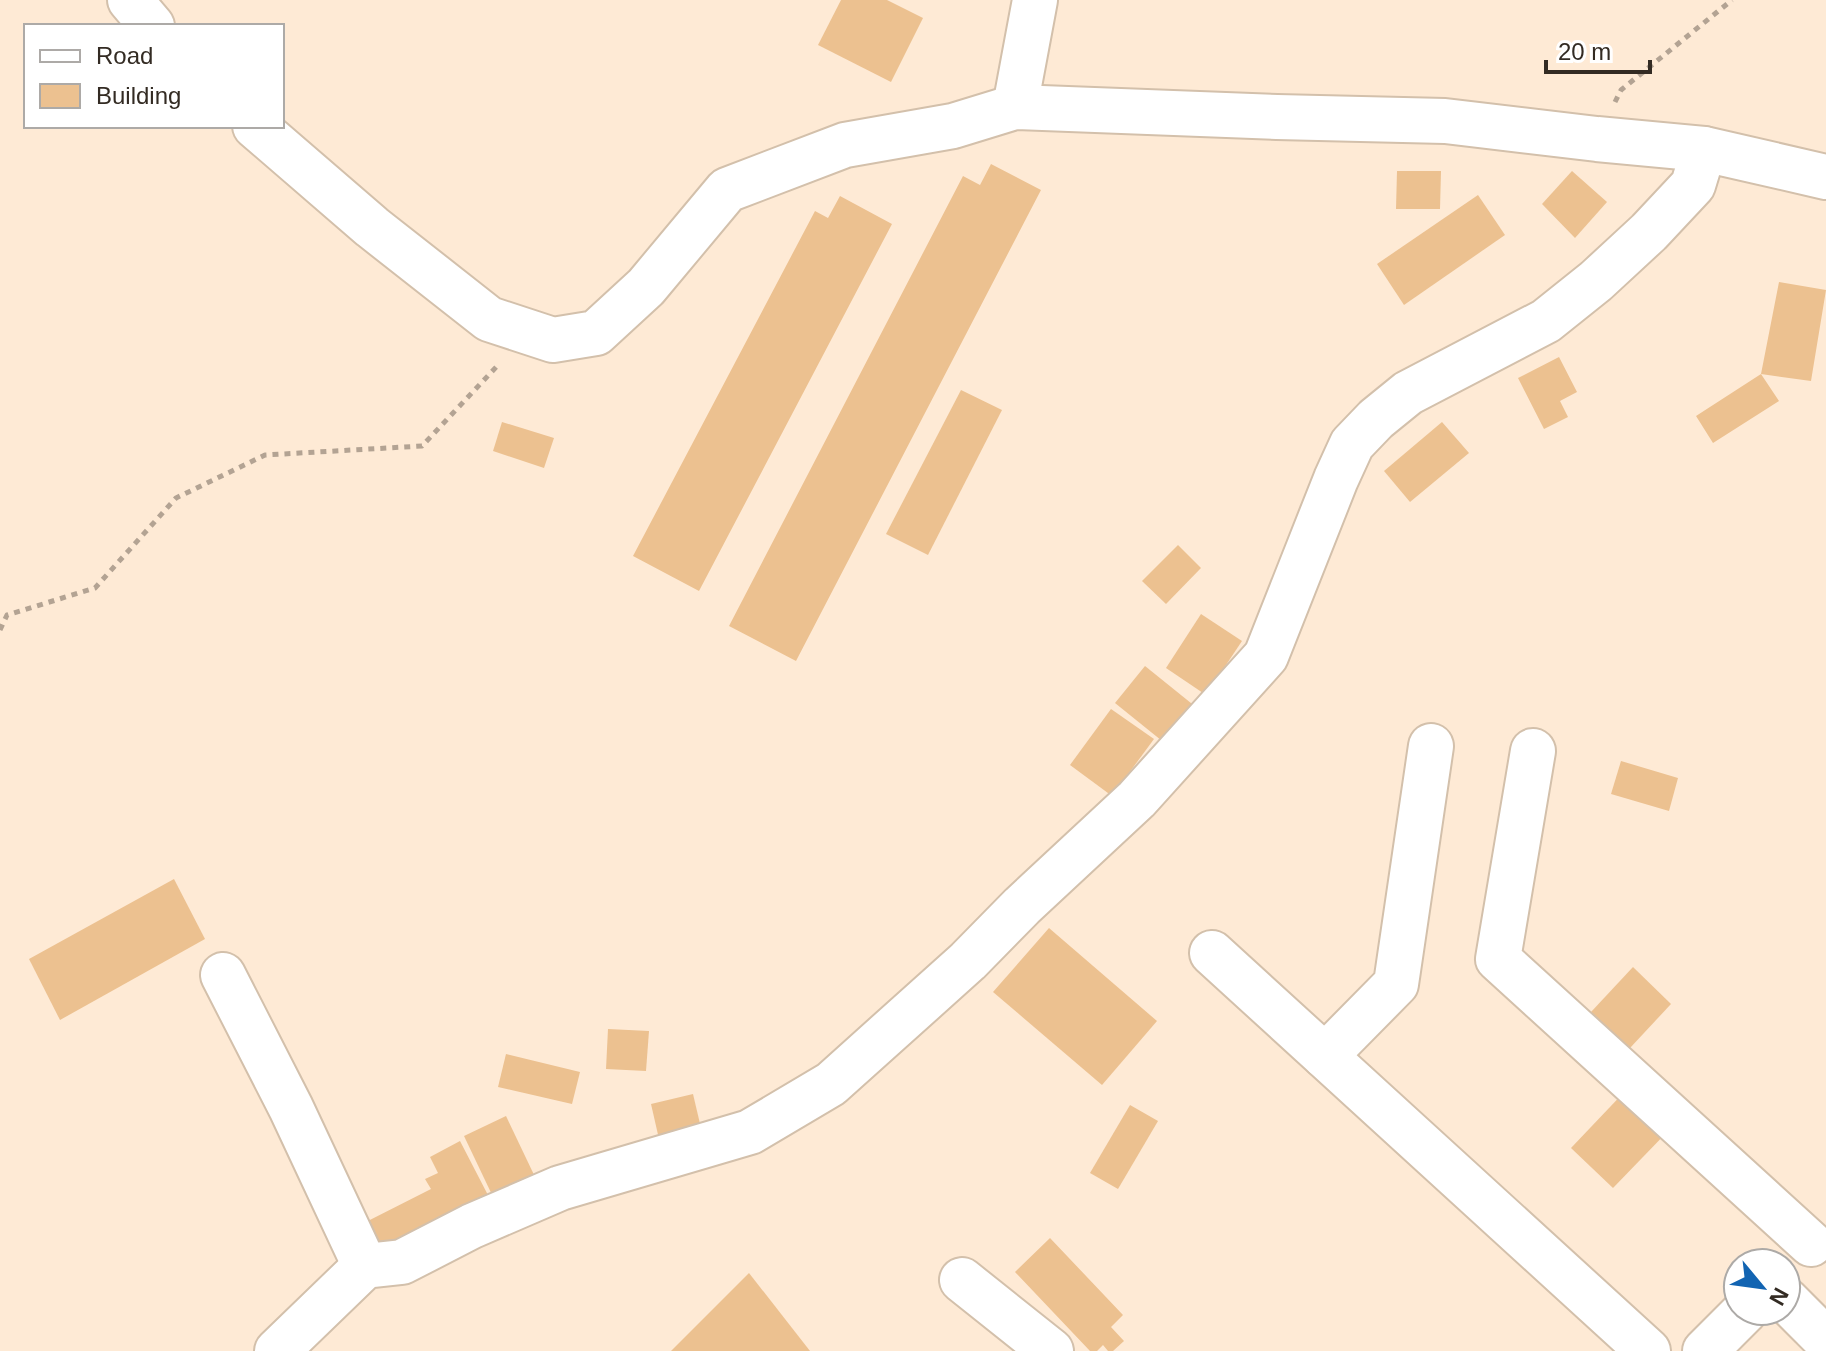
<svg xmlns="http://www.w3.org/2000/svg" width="1826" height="1351" font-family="Arial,sans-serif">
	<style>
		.building { fill: #ecc190 }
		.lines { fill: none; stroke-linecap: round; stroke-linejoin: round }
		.minor-casing { stroke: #d3c0ab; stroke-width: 48 }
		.path { stroke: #b3a393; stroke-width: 5; stroke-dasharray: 6 6; stroke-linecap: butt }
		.minor { stroke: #fff; stroke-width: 44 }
	</style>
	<rect width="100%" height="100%" fill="#feead5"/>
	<!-- building -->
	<g class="building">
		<polygon points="841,0 887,0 923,18 891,82 818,45"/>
		<polygon points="991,164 1041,190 796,661 729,626 963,176 980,185"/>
		<polygon points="1397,171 1441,171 1440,209 1396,209"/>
		<polygon points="1572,171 1607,202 1575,238 1542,204"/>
		<polygon points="1478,195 1505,235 1404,305 1377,264"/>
		<polygon points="840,196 892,224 699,591 633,556 815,211 828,218"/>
		<polygon points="1779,282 1826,290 1811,381 1761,374 1779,401 1713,443 1696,416 1761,374"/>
		<polygon points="1559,357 1577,392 1560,401 1568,417 1544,429 1518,378"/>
		<polygon points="961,390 1002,410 928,555 886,534"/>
		<polygon points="502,422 554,438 544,468 493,451"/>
		<polygon points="1442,422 1469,453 1410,502 1384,471"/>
		<polygon points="1178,545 1201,568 1166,604 1142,581"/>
		<polygon points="1201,614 1242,641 1206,695 1166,668"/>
		<polygon points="1145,666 1207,716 1177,753 1115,703"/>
		<polygon points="1111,709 1154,739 1112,796 1070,765"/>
		<polygon points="1621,761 1678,778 1669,811 1611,794"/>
		<polygon points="174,879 205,939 60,1020 29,959"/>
		<polygon points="1049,928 1157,1021 1102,1085 993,992"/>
		<polygon points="1633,967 1671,1004 1630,1048 1591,1012"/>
		<polygon points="608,1029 649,1031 646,1071 606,1069"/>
		<polygon points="506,1054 580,1072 572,1104 498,1087"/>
		<polygon points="1629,1087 1671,1128 1613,1188 1571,1148"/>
		<polygon points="693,1094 701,1128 659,1139 651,1104"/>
		<polygon points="1130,1105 1158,1121 1118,1189 1090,1173"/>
		<polygon points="506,1116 536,1179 494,1199 464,1136"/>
		<polygon points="460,1141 490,1199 373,1260 356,1227 431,1189 425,1179 438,1173 430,1157"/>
		<polygon points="1050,1238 1123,1315 1111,1327 1124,1341 1113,1351 1108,1351 1103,1345 1097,1351 1090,1351 1015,1272"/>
		<polygon points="749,1273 810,1351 671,1351"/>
	</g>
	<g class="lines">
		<!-- minor casing -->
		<g class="minor-casing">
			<g id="minor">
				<polyline points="130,0 152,26"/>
				<polyline points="1015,107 1035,0"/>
				<polyline points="255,126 372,227 489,319 553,340 596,333 646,287 727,190 845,145 953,126 1015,107 1277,117 1445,121 1597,139 1704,149 1826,177"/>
				<polyline points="1533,751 1498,959 1811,1244"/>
				<polyline points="1212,953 1648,1351"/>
				<polyline points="223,975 291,1108 365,1266"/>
				<polyline points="1325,1056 1396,984 1431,746"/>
				<polyline points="962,1280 1051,1351"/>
				<polyline points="1786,1300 1826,1340"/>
				<polyline points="277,1351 365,1266 402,1262 472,1226 560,1188 750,1132 831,1084 968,961 1022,906 1137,799 1266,656 1336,479 1352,444 1376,419 1408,393 1546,321 1596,281 1649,232 1693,185 1704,149"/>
				<polyline points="1705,1351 1745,1311"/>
			</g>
		</g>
		<!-- path -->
		<g class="path">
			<polyline points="1615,102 1621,90 1732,0"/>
			<polyline points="0,630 7,615 95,588 176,498 265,455 422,446 499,364"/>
		</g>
		<!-- minor -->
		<use href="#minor" class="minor"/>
	</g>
	<!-- legend -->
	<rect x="24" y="24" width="260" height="104" fill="#ffffff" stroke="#adaaa7" stroke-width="2"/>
	<rect x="40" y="50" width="40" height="12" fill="#ffffff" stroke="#adaaa7" stroke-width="2"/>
	<text x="96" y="64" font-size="24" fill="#332b23">Road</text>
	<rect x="40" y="84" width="40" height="24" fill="#ecc190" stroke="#adaaa7" stroke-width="2"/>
	<text x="96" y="104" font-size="24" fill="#332b23">Building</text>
	<!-- north arrow -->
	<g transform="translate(1762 1287) rotate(119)"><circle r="38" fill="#ffffff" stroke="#adaaa7" stroke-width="2"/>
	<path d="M0-6L14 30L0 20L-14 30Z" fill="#1264b2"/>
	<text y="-12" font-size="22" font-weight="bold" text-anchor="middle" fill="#332b23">N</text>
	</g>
	<!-- scale -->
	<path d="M1546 60v12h104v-12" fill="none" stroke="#332b23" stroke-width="4"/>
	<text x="1558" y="60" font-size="24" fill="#332b23" stroke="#ffffff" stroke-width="6" paint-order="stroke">20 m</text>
</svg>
